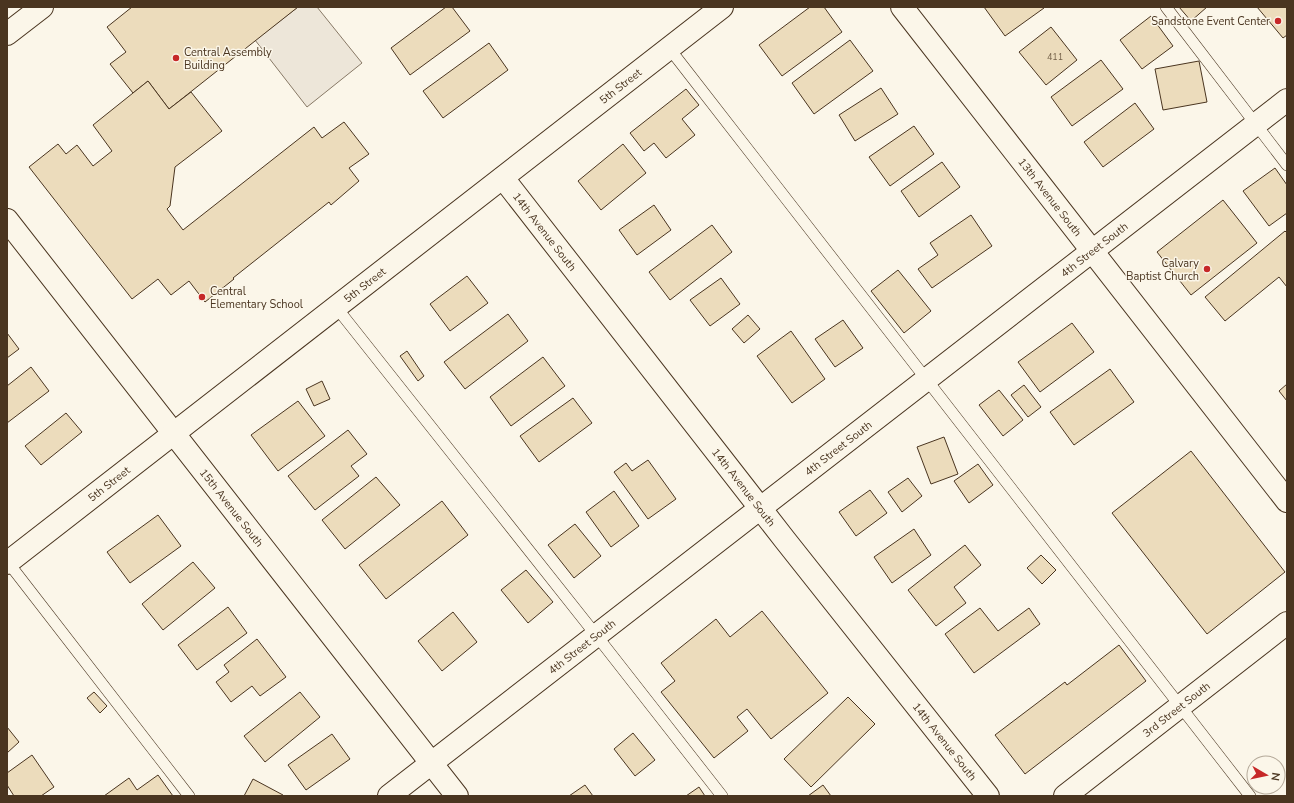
<svg xmlns="http://www.w3.org/2000/svg" width="1294" height="803" font-family="'Nunito Sans',sans-serif">
	<style>
		.green { fill: #ede6d9; stroke: #887966 }
		.building { fill: #ecdcbc; stroke: #4a3520 }
		.lines { fill: none; stroke-linecap: round; stroke-linejoin: round }
		.lane-casing { stroke: #4a3520; stroke-width: 12 }
		.street-casing { stroke: #4a3520; stroke-width: 24 }
		.secondary-casing { stroke: #4a3520; stroke-width: 24 }
		.lane { stroke: #fbf6e9; stroke-width: 11 }
		.street { stroke: #fbf6e9; stroke-width: 22 }
		.secondary { stroke: #fbf6e9; stroke-width: 22 }
		.poi-dot { fill: #c62828; stroke: #fbf6e9; stroke-width: 1.5 }
		.labels { text-anchor: middle; dominant-baseline: central; stroke-width: 3; stroke-linejoin: round; paint-order: stroke }
		.number-label { font-size: 9px; fill: #725f47 }
		.poi-label { font-size: 11px; fill: #4a3520; stroke: #fbf6e9; text-anchor: end }
		.street-label { font-size: 11px; fill: #4a3520; stroke: #fbf6e9 }
	</style>
	<rect width="100%" height="100%" fill="#fbf6e9"/>
	<!-- green -->
	<polygon class="green" points="298,7 317,7 362,63 307,107 255,40"/>
	<!-- building -->
	<g class="building">
		<polygon points="132,7 298,7 169,109 148,81 133,93 110,64 126,52 107,27"/>
		<polygon points="446,7 452,7 470,31 410,75 391,48"/>
		<polygon points="810,7 824,7 842,32 782,76 759,45"/>
		<polygon points="984,7 1043,7 1044,8 1005,36"/>
		<polygon points="1179,7 1207,7 1191,21"/>
		<polygon points="1257,7 1287,7 1287,35 1283,38"/>
		<polygon points="1151,16 1173,46 1142,69 1120,40"/>
		<polygon points="1051,27 1077,60 1046,85 1019,52"/>
		<polygon points="850,40 873,71 814,114 792,83"/>
		<polygon points="489,43 508,70 443,118 423,91"/>
		<polygon points="1101,60 1123,89 1072,126 1051,97"/>
		<polygon points="1199,61 1207,102 1163,110 1155,69"/>
		<polygon points="148,81 169,109 191,92 222,131 175,167 170,206 167,209 183,230 314,127 322,138 344,122 369,154 349,168 359,181 331,205 329,202 233,278 234,279 205,302 189,281 171,295 158,279 132,299 29,167 58,144 66,154 77,145 93,166 112,151 93,125"/>
		<polygon points="881,88 898,114 855,141 839,115"/>
		<polygon points="686,89 699,105 682,119 695,135 666,158 654,143 644,151 630,133"/>
		<polygon points="1135,103 1154,129 1103,167 1084,142"/>
		<polygon points="914,126 934,154 890,186 869,157"/>
		<polygon points="623,144 646,173 601,210 578,181"/>
		<polygon points="942,162 960,187 919,217 901,191"/>
		<polygon points="1275,168 1287,185 1287,213 1269,226 1243,191"/>
		<polygon points="1223,200 1257,243 1191,295 1157,252"/>
		<polygon points="654,205 671,230 637,255 619,230"/>
		<polygon points="971,215 992,246 932,288 918,269 938,255 930,243"/>
		<polygon points="712,225 732,252 670,300 649,272"/>
		<polygon points="1285,231 1287,233 1287,287 1279,277 1225,321 1205,297"/>
		<polygon points="898,270 931,311 904,333 871,291"/>
		<polygon points="467,276 488,303 450,331 430,304"/>
		<polygon points="721,278 740,304 710,326 690,300"/>
		<polygon points="508,314 528,341 465,389 444,362"/>
		<polygon points="748,315 760,329 744,343 732,329"/>
		<polygon points="843,320 863,348 835,367 815,339"/>
		<polygon points="1072,323 1094,352 1040,392 1018,362"/>
		<polygon points="791,331 825,379 792,403 757,356"/>
		<polygon points="7,333 19,349 7,358"/>
		<polygon points="407,351 424,376 418,381 400,356"/>
		<polygon points="543,357 565,386 511,426 490,397"/>
		<polygon points="31,367 49,391 7,423 7,386"/>
		<polygon points="1110,369 1134,402 1074,445 1050,412"/>
		<polygon points="322,381 330,399 314,406 306,389"/>
		<polygon points="1287,384 1287,401 1279,391"/>
		<polygon points="1024,385 1041,407 1028,417 1011,395"/>
		<polygon points="999,390 1023,420 1003,436 979,405"/>
		<polygon points="573,398 592,423 539,462 520,436"/>
		<polygon points="298,401 325,436 278,471 251,435"/>
		<polygon points="66,413 82,432 41,465 25,446"/>
		<polygon points="348,430 367,454 351,466 359,476 315,510 288,476"/>
		<polygon points="944,437 958,474 931,484 917,447"/>
		<polygon points="1191,451 1285,572 1207,634 1112,513"/>
		<polygon points="648,460 676,499 648,519 614,472 626,463 632,471"/>
		<polygon points="978,464 993,485 969,503 954,481"/>
		<polygon points="376,477 400,505 345,549 322,520"/>
		<polygon points="908,478 922,496 902,512 888,492"/>
		<polygon points="870,490 887,513 856,536 839,512"/>
		<polygon points="614,491 639,526 611,547 586,512"/>
		<polygon points="442,501 468,535 386,599 359,565"/>
		<polygon points="158,515 181,546 130,583 107,552"/>
		<polygon points="575,524 601,556 574,578 548,545"/>
		<polygon points="914,529 931,555 892,583 874,557"/>
		<polygon points="965,545 981,565 954,587 966,603 936,626 908,590"/>
		<polygon points="1041,555 1056,570 1042,584 1027,568"/>
		<polygon points="193,562 215,588 163,630 142,604"/>
		<polygon points="526,570 553,602 528,623 501,590"/>
		<polygon points="228,607 247,633 197,670 178,645"/>
		<polygon points="980,608 998,631 1029,608 1040,624 974,673 945,634"/>
		<polygon points="762,611 828,693 771,739 747,709 737,717 748,731 714,758 661,692 675,681 661,663 716,619 730,637"/>
		<polygon points="453,612 477,642 442,671 418,641"/>
		<polygon points="257,639 286,677 260,696 252,686 231,702 216,682 229,672 224,665"/>
		<polygon points="1119,645 1146,681 1025,774 995,735 1065,682 1067,685"/>
		<polygon points="94,692 107,706 100,713 87,698"/>
		<polygon points="300,692 320,717 265,762 244,736"/>
		<polygon points="848,697 875,724 811,787 784,759"/>
		<polygon points="7,727 19,742 7,753"/>
		<polygon points="633,733 655,760 635,776 614,749"/>
		<polygon points="332,734 350,759 306,790 288,765"/>
		<polygon points="32,755 54,787 41,796 14,796 7,785 7,773"/>
		<polygon points="158,775 173,796 104,796 129,778 137,790"/>
		<polygon points="253,779 283,795 282,796 244,796"/>
		<polygon points="585,785 593,796 569,796"/>
		<polygon points="823,785 831,796 808,796"/>
		<polygon points="699,787 705,796 686,796"/>
	</g>
	<g class="lines">
		<!-- lane casing -->
		<g class="lane-casing">
			<g id="lane">
				<polyline points="1166,7 1287,165"/>
				<polyline points="669,48 1250,796"/>
				<polyline points="336,307 596,635 722,796"/>
				<polyline points="7,561 189,796"/>
			</g>
		</g>
		<!-- street casing -->
		<g class="street-casing">
			<g id="street">
				<path id="s1" d="M902 7 1287 501"/>
				<polyline points="7,34 42,7"/>
				<path id="s2" d="M503 178 785 540 988 796"/>
				<path id="s3" d="M7 220 457 796"/>
				<path id="s4" d="M7 563 722 7"/>
				<path id="s5" d="M389 796 1287 100"/>
			</g>
		</g>
		<!-- secondary casing -->
		<g class="secondary-casing">
			<g id="secondary">
				<path id="s6" d="M1065 796 1287 623"/>
			</g>
		</g>
		<!-- lane -->
		<use href="#lane" class="lane"/>
		<!-- street -->
		<use href="#street" class="street"/>
		<!-- secondary -->
		<use href="#secondary" class="secondary"/>
	</g>
	<!-- markers -->
	<g class="poi-dot">
		<circle cx="1278" cy="21" r="4"/>
		<circle cx="176" cy="58" r="4"/>
		<circle cx="1207" cy="269" r="4"/>
		<circle cx="202" cy="297" r="4"/>
	</g>
	<g class="labels">
		<!-- number labels -->
		<g class="number-label">
			<text x="1055" y="57">411</text>
		</g>
		<!-- poi labels -->
		<g class="poi-label">
			<text x="1270" y="21">Sandstone Event Center</text>
			<text x="184" y="52" text-anchor="start">Central Assembly<tspan x="184" dy="13">Building</tspan></text>
			<text x="1199" y="263">Calvary<tspan x="1199" dy="13">Baptist Church</tspan></text>
			<text x="210" y="291" text-anchor="start">Central<tspan x="210" dy="13">Elementary School</tspan></text>
		</g>
		<!-- street labels -->
		<g class="street-label">
			<text stroke="none"><textPath href="#s4" startOffset="777">5th Street</textPath></text>
			<text stroke="none"><textPath href="#s1" startOffset="241">13th Avenue South</textPath></text>
			<text stroke="none"><textPath href="#s2" startOffset="68">14th Avenue South</textPath></text>
			<text stroke="none"><textPath href="#s5" startOffset="892">4th Street South</textPath></text>
			<text stroke="none"><textPath href="#s4" startOffset="453">5th Street</textPath></text>
			<text stroke="none"><textPath href="#s5" startOffset="568">4th Street South</textPath></text>
			<text stroke="none"><textPath href="#s4" startOffset="129">5th Street</textPath></text>
			<text stroke="none"><textPath href="#s2" startOffset="392">14th Avenue South</textPath></text>
			<text stroke="none"><textPath href="#s3" startOffset="365">15th Avenue South</textPath></text>
			<text stroke="none"><textPath href="#s5" startOffset="244">4th Street South</textPath></text>
			<text stroke="none"><textPath href="#s6" startOffset="141">3rd Street South</textPath></text>
			<text stroke="none"><textPath href="#s2" startOffset="716">14th Avenue South</textPath></text>
		</g>
	</g>
	<!-- border -->
	<rect width="1294" height="803" fill="none" stroke="#4a3520" stroke-width="16"/>
	<!-- north arrow -->
	<g transform="translate(1266 775) rotate(99)"><circle r="19" fill="#fbf6e9" stroke="#b4a999"/>
	<path d="M0-3L7 15L0 10L-7 15Z" fill="#c62828"/>
	<text y="-6" font-size="11" font-weight="bold" text-anchor="middle" fill="#4a3520">N</text>
	</g>
</svg>
